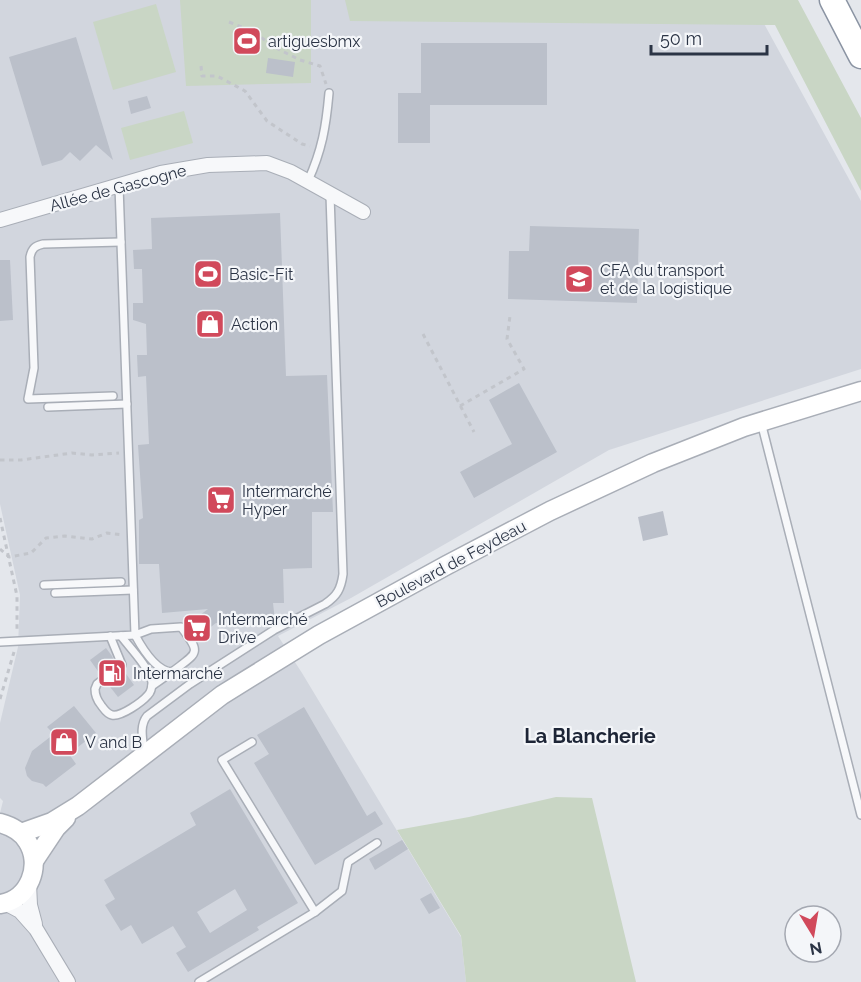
<svg xmlns="http://www.w3.org/2000/svg" width="861" height="982" font-family="Raleway,sans-serif">
	<style>
		.built { fill: #d2d6de }
		.green { fill: #c9d6c5 }
		.building { fill: #bbc0ca; fill-rule: evenodd }
		.lines { fill: none; stroke-linecap: round; stroke-linejoin: round }
		.lane-casing { stroke: #a9aeb7; stroke-width: 10 }
		.street-casing { stroke: #a9aeb7; stroke-width: 16 }
		.secondary-casing { stroke: #a9aeb7; stroke-width: 21 }
		.highway-casing { stroke: #8b94a3; stroke-width: 27 }
		.path { stroke: #c2c5cb; stroke-width: 3; stroke-dasharray: 4.5 4.5; stroke-linecap: butt }
		.lane { stroke: #f7f8fa; stroke-width: 7 }
		.street { stroke: #f7f8fa; stroke-width: 14 }
		.secondary { stroke: #fff; stroke-width: 18 }
		.highway { stroke: #fff; stroke-width: 24 }
		.labels { text-anchor: middle; dominant-baseline: central; stroke-width: 4.5; stroke-linejoin: round; paint-order: stroke }
		.poi-label { font-size: 16px; fill: #2b3445; stroke: #f4f6f9; text-anchor: start }
		.street-label { font-size: 16px; fill: #2b3445; stroke: #f4f6f9 }
		.quarter-label { font-size: 20px; font-weight: bold; fill: #1d2536; stroke: #f4f6f9 }
	</style>
	<rect width="100%" height="100%" fill="#e4e7ec"/>
	<!-- built -->
	<polygon class="built" points="0,0 751,0 861,201 861,369 609,450 351,598 278,636 302,673 461,937 466,982 0,982 0,813 3,801 0,798 0,723 18,647 20,595 0,504"/>
	<!-- green -->
	<g class="green">
		<polygon points="180,0 311,0 311,83 186,86"/>
		<polygon points="345,0 798,0 861,118 861,191 775,25 350,21"/>
		<polygon points="156,4 176,72 113,90 93,22"/>
		<polygon points="184,111 193,143 130,160 121,128"/>
		<polygon points="556,797 592,798 636,982 466,982 461,936 397,830 469,817"/>
	</g>
	<!-- building -->
	<g class="building">
		<polygon points="76,37 113,160 96,145 80,161 70,152 62,160 42,166 9,57"/>
		<polygon points="421,43 547,43 547,105 430,105 430,143 398,143 398,93 421,93"/>
		<polygon points="268,58 295,62 293,77 266,73"/>
		<polygon points="147,96 151,108 131,114 128,101"/>
		<polygon points="280,213 286,376 327,375 333,512 312,512 312,568 283,569 284,603 273,603 275,621 216,623 196,638 187,625 208,609 162,613 159,564 139,564 139,520 143,518 138,445 149,444 146,376 138,377 137,355 147,355 146,324 133,320 133,303 143,303 142,269 134,269 133,250 152,249 151,218"/>
		<polygon points="530,226 639,229 637,303 508,299 509,251 529,251"/>
		<polygon points="0,260 10,260 13,320 0,321"/>
		<polygon points="519,383 557,452 474,498 460,472 512,444 489,400"/>
		<polygon points="663,511 668,535 643,541 638,517"/>
		<polygon points="106,648 112,656 115,663 100,674 90,660"/>
		<polygon points="124,671 134,685 118,697 107,683"/>
		<polygon points="74,706 96,733 69,754 76,764 46,787 43,784 32,781 27,776 25,768 32,751 54,734 47,727"/>
		<polygon points="304,707 367,816 375,811 383,824 315,865 254,763 269,754 257,735"/>
		<path d="M230 789 298 903 257 927 259 930 188 972 176 953 186 947 173 926 142 944 131 925 121 931 105 905 115 899 104 880 196 825 190 813ZM235 889 247 910 210 933 197 912Z"/>
		<polygon points="402,840 408,849 375,870 369,859"/>
		<polygon points="431,893 440,908 429,914 420,899"/>
	</g>
	<g class="lines">
		<!-- lane casing -->
		<g class="lane-casing">
			<g id="lane">
				<path d="M308 181C322 150 326 127 329 93"/>
				<path d="M113 396 28 399 34 368 30 257C32 248 35 246 43 244L121 242"/>
				<polyline points="48,407 127,404"/>
				<polyline points="761,422 861,815"/>
				<polyline points="44,585 121,582"/>
				<polyline points="55,593 133,590"/>
				<path d="M181 627C202 654 198 652 172 672 156 671 142 648 135 635L151 629Z"/>
				<path d="M110 636 122 665 97 684 95 689C95 696 97 700 101 705 104 709 107 714 112 715 121 717 142 702 148 695 151 692 152 687 152 682 149 667 130 648 121 636"/>
				<polyline points="0,642 135,635 119,186"/>
				<polyline points="152,686 172,672"/>
				<path d="M144 751C143 740 139 726 147 716L190 684 274 630 325 604C337 596 341 589 343 574L330 195"/>
				<polyline points="315,912 342,891 348,862 377,843"/>
				<polyline points="199,982 315,912 222,760 252,742"/>
			</g>
		</g>
		<!-- street casing -->
		<g class="street-casing">
			<g id="street">
				<polyline points="0,220 161,173 208,165 267,163 291,172 363,212"/>
				<polyline points="29,884 30,905 35,924"/>
				<polyline points="5,903 20,911 36,929 68,982"/>
			</g>
		</g>
		<!-- secondary casing -->
		<g class="secondary-casing">
			<g id="secondary">
				<path d="M0 823C11 826 21 831 27 841 43 865 29 900 0 904"/>
				<polyline points="21,833 52,822 78,806 222,695 319,635 447,565 550,511 653,463 744,427 861,391"/>
				<polyline points="34,861 56,828 66,818"/>
			</g>
		</g>
		<!-- highway casing -->
		<g class="highway-casing">
			<polyline id="highway" points="832,0 861,56"/>
		</g>
		<!-- path -->
		<g class="path">
			<polyline points="229,22 252,31 276,48 300,60 320,66 326,84"/>
			<polyline points="201,66 202,76 217,76 245,91 267,121 302,144 310,146"/>
			<polyline points="423,334 474,432"/>
			<polyline points="460,406 524,369 507,339 510,316"/>
			<polyline points="0,460 21,460 72,453 92,455 119,453"/>
			<polyline points="0,518 17,596 17,631"/>
			<polyline points="0,549 9,557 31,553 46,538 65,536 92,539 107,533 123,535"/>
			<polyline points="0,699 14,652"/>
		</g>
		<!-- lane -->
		<use href="#lane" class="lane"/>
		<!-- street -->
		<use href="#street" class="street"/>
		<!-- secondary -->
		<use href="#secondary" class="secondary"/>
		<!-- highway -->
		<use href="#highway" class="highway"/>
	</g>
	<!-- icons -->
	<defs>
		<g id="stadium-square" transform="scale(1.5)"><rect x="-9" y="-9" width="18" height="18" rx="4" fill="#d1495b" stroke="#f4f6f9"/><path d="M0-5a6.5 5 0 1 0 0 10a6.5 5 0 1 0 0-10ZM-3.5-1.8h7v3.6h-7Z" fill="#fff"/></g>
		<g id="university-square" transform="scale(1.5)"><rect x="-9" y="-9" width="18" height="18" rx="4" fill="#d1495b" stroke="#f4f6f9"/><path d="M0-5L7-2L0 1L-7-2ZM-4 1L0 2.5L4 1V4Q0 6-4 4Z" fill="#fff"/></g>
		<g id="shop-square" transform="scale(1.5)"><rect x="-9" y="-9" width="18" height="18" rx="4" fill="#d1495b" stroke="#f4f6f9"/><path d="M-5-2.5h2.3a2.7 3.5 0 0 1 5.4 0H5L5.5 6h-11ZM-1.5-2.5h3a1.5 2.3 0 0 0-3 0Z" fill="#fff"/></g>
		<g id="supermarket-square" transform="scale(1.5)"><rect x="-9" y="-9" width="18" height="18" rx="4" fill="#d1495b" stroke="#f4f6f9"/><path d="M-6-5.5h2.5l.6 2H6L4.5 2H-2.5L-4.4-4H-6ZM-1.5 3.2a1.3 1.3 0 1 0 .1 0ZM3 3.2a1.3 1.3 0 1 0 .1 0Z" fill="#fff"/></g>
		<g id="fuel-square" transform="scale(1.5)"><rect x="-9" y="-9" width="18" height="18" rx="4" fill="#d1495b" stroke="#f4f6f9"/><path d="M-5.5-6h7V0h2V4h1.3V-2.5L3-4.5l.8-.8L6-3V5H2.5V1h-1V6h-7ZM-4.2-4.7v3.2H.2V-4.7Z" fill="#fff"/></g>
	</defs>
	<g fill-rule="evenodd">
		<use href="#stadium-square" x="247" y="41"/>
		<use href="#stadium-square" x="208" y="274"/>
		<use href="#university-square" x="579" y="279"/>
		<use href="#shop-square" x="210" y="324"/>
		<use href="#supermarket-square" x="221" y="500"/>
		<use href="#supermarket-square" x="197" y="628"/>
		<use href="#fuel-square" x="112" y="673"/>
		<use href="#shop-square" x="64" y="742"/>
	</g>
	<g class="labels">
		<!-- poi labels -->
		<g class="poi-label">
			<text x="268" y="41">artiguesbmx</text>
			<text x="600" y="270">CFA du transport<tspan x="600" dy="18">et de la logistique</tspan></text>
			<text x="229" y="274">Basic-Fit</text>
			<text x="231" y="324">Action</text>
			<text x="242" y="491">Intermarché<tspan x="242" dy="18">Hyper</tspan></text>
			<text x="218" y="619">Intermarché<tspan x="218" dy="18">Drive</tspan></text>
			<text x="133" y="673">Intermarché</text>
			<text x="85" y="742">V and B</text>
		</g>
		<!-- street labels -->
		<g class="street-label">
			<text transform="translate(118 188) rotate(-15)">Allée de Gascogne</text>
			<text transform="translate(451 564) rotate(-28)">Boulevard de Feydeau</text>
		</g>
		<!-- quarter labels -->
		<g class="quarter-label">
			<text x="590" y="736">La Blancherie</text>
		</g>
	</g>
	<!-- north arrow -->
	<g transform="translate(813 934) rotate(169)"><circle r="28" fill="#f4f6f9" stroke="#a4a8b1" stroke-width="1.5"/>
	<path d="M0-4.5L10 22L0 15L-10 22Z" fill="#d1495b"/>
	<text y="-9" font-size="16" font-weight="bold" text-anchor="middle" fill="#2b3445">N</text>
	</g>
	<!-- scale -->
	<path d="M651 45v9h116v-9" fill="none" stroke="#2b3445" stroke-width="3"/>
	<text x="660" y="45" font-size="18" fill="#2b3445" stroke="#f4f6f9" stroke-width="4.5" paint-order="stroke">50 m</text>
</svg>
